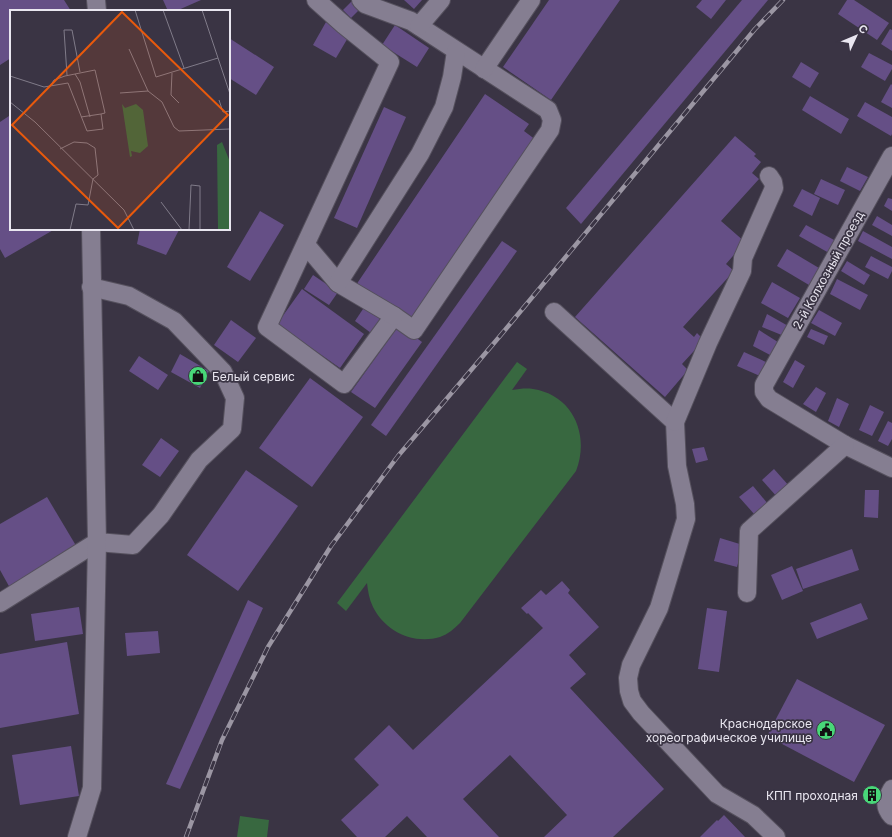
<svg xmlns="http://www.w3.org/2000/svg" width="892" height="837" font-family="Inter,sans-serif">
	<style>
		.green { fill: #386840 }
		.building { fill: #654f86 }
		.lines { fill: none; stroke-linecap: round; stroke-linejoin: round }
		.minor-casing { stroke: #55505d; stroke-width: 20 }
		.minor { stroke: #857e91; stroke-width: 18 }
		.rail-casing { stroke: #9b96a3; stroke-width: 4.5 }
		.rail { stroke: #3a3444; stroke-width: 3; stroke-dasharray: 9; stroke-linecap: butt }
		.labels { text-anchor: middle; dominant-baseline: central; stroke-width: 3.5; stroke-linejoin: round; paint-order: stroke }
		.street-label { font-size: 12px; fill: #e9e6f0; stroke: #3a3444 }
		.poi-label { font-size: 12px; fill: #e9e6f0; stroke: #3a3444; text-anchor: end }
		.inset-road { fill: none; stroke: #807b89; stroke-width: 1 }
		.view { fill: #e8590c; fill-opacity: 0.15; stroke: #e8590c; stroke-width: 2 }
		.inset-edge { fill: none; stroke: #e9e6f0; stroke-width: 2 }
	</style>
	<rect width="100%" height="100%" fill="#3a3444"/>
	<!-- green -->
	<g class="green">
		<path d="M517 362 527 369 512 390C519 389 526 388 533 389 573 395 590 435 576 471L460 623C454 629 448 634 440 637 413 645 385 631 373 607 369 599 368 591 367 583L346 611 337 603Z"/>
		<polygon points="240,816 269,820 267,837 237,837"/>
	</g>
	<!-- building -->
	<g class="building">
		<polygon points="0,0 64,0 71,11 11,11 11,58 0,65"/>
		<polygon points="163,0 201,0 176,11 168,11"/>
		<polygon points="404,0 422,0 414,9"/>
		<polygon points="549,0 620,0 551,100 503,67"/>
		<polygon points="702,0 726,0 711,19 696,7"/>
		<polygon points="742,0 768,0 581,224 566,208"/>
		<polygon points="847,0 854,0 889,23 877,40 838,14"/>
		<polygon points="352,1 360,9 351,18 343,10"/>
		<polygon points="326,22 349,36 336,58 313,45"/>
		<polygon points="395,25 429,48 417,67 382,45"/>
		<polygon points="890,29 892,30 892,51 881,44"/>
		<polygon points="229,38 274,67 256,95 229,78"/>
		<polygon points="869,53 892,65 892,69 885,81 861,67"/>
		<polygon points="801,62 819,73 810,88 792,77"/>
		<polygon points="891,84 892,85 892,108 881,102"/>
		<polygon points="485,94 529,124 524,131 536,140 413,324 356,285"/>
		<polygon points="810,96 849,119 841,134 802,110"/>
		<polygon points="865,102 892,117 892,134 891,136 857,116"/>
		<polygon points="384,107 406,117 357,228 334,218"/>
		<polygon points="9,116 11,119 11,229 55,229 5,258 0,249 0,122"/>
		<polygon points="735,136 756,154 754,156 761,162 752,173 759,179 721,221 745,242 726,264 734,271 683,327 694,337 697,333 704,340 682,364 688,370 665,397 575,317"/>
		<polygon points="847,167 868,177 860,191 840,181"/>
		<polygon points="821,179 845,190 838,205 814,194"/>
		<polygon points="802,189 820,198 812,216 793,206"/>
		<polygon points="888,198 892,199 892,211 884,206"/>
		<polygon points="260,211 284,225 250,281 227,267"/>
		<polygon points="877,216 892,225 892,236 872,225"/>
		<polygon points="806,225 836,241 829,253 799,236"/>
		<polygon points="140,229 178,229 179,230 166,255 137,244"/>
		<polygon points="863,231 892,247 892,259 858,241"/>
		<polygon points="502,241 517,251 386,436 371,425"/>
		<polygon points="787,249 819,268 809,285 777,266"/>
		<polygon points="871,256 892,267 892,271 888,279 865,267"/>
		<polygon points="847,261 870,275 864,285 841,271"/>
		<polygon points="313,275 338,292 329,305 304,289"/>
		<polygon points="837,279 868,295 860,310 830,294"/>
		<polygon points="772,282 800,298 788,318 761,303"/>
		<polygon points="302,289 364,334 340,368 277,324"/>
		<polygon points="365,306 386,321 375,336 355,321"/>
		<polygon points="819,310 842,323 835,336 811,323"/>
		<polygon points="767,314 790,327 784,336 762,327"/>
		<polygon points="231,320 256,338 238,362 214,345"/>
		<polygon points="399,325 422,342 375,408 351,392"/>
		<polygon points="811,329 828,336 824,345 807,337"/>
		<polygon points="759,330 781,344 772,356 753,346"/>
		<polygon points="744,352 766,362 760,376 737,366"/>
		<polygon points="180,354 209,371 200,388 171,372"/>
		<polygon points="139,356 168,375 158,390 129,371"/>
		<polygon points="795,360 805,366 793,388 783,382"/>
		<polygon points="310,378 363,417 312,487 259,448"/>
		<polygon points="816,387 826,393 816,412 803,404"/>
		<polygon points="837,398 849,404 839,427 828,421"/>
		<polygon points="870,405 884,412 872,436 859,430"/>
		<polygon points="888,421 892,423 892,439 888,446 878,441"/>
		<polygon points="161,438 179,451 160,477 142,465"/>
		<polygon points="704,447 708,460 696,463 692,449"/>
		<polygon points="774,469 790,487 778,498 762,480"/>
		<polygon points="246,470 298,506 238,591 187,555"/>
		<polygon points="753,486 768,504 755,515 739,497"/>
		<polygon points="865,490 879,490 878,518 864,517"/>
		<polygon points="47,497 78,549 10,588 0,570 0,524"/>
		<polygon points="720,538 743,545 737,567 714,561"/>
		<polygon points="852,549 859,570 803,589 796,569"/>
		<polygon points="792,566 803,591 782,600 771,575"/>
		<polygon points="562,581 570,590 568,593 599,627 569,655 586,674 570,688 664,789 613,837 544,837 567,815 510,755 463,799 499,837 427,837 407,816 385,837 357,837 341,820 379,785 354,759 389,725 413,750 543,628 528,613 527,614 521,608 541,590 546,595"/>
		<polygon points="248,600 263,608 180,789 166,784"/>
		<polygon points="861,603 868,619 817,639 810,623"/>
		<polygon points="79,607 83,634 35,641 31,614"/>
		<polygon points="707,608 727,611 719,672 698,669"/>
		<polygon points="158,631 160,653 127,656 125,633"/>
		<polygon points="67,642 79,714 0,728 0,654"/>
		<polygon points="797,679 885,725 854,782 767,736"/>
		<polygon points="71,746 79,796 20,805 12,755"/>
		<polygon points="871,788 878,791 872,802 866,799"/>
		<polygon points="724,815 745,837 700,837 717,820 718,821"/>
	</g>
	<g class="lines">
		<!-- minor casing -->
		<g class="minor-casing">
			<g id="minor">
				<polyline points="96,0 97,11"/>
				<polyline points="316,0 344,25 390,62 267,327 344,384 394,316 414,330 550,130 552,120 548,110 411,21 365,4 361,0"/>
				<polyline points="419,26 441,0"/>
				<polyline points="484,69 531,0"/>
				<polyline points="892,156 764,385 764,392 769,399 845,445 892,468"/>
				<polyline points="306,245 338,283 394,316"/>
				<polyline points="338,283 420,154 444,107 452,77 456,51"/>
				<polyline points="554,312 675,422 677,466 685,504 686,519 659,608 631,665 628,678 629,691 632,701 641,713 717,794 753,815 776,837"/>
				<polyline points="675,422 708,343 742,271 743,258 774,188 773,182 769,176"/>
				<polyline points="747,593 749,531 845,445"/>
				<polyline points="0,603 97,542 133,545 161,515 199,460 232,429 235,398 223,372 174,321 129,296 91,287"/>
				<path d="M892 789C886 800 883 806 892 816"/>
				<polyline points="77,837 92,788 97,542 91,229"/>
			</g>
		</g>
		<!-- minor -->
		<use href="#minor" class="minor"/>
		<!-- rail casing -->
		<g class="rail-casing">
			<polyline id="rail" points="186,837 222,740 268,647 331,546 398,456 500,336 755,29 783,0"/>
		</g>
		<!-- rail -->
		<use href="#rail" class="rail"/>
	</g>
	<!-- icons -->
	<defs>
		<g id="shop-disc" transform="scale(1)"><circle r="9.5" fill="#48d778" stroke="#3a3444"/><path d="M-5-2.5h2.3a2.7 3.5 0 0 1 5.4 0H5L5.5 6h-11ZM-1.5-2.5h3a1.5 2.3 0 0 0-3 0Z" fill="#111"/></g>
		<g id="civic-disc" transform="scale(1)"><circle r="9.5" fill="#48d778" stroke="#3a3444"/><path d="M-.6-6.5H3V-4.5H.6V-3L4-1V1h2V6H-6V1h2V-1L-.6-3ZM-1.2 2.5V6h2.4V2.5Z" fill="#111"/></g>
		<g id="building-disc" transform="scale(1)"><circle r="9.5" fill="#48d778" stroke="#3a3444"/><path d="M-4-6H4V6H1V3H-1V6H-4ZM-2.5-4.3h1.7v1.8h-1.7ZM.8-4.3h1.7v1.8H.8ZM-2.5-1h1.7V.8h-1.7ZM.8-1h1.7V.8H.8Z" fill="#111"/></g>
	</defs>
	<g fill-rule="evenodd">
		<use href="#shop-disc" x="198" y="376"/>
		<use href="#civic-disc" x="826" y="730"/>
		<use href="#building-disc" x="872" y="795"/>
	</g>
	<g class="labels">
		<!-- street labels -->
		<g class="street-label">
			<text transform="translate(828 270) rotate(-61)">2-й Колхозный проезд</text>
		</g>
		<!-- poi labels -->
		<g class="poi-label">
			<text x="212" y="376" text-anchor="start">Белый сервис</text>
			<text x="812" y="723">Краснодарское<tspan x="812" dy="14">хореографическое училище</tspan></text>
			<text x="858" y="795">КПП проходная</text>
		</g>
	</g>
	<!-- overview -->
	<g transform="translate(10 10)">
		<rect width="220" height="220" fill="#3a3444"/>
		<path d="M112 94 115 98 126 94 133 100 138 136 130 143 121 141 122 146 120 147ZM212 132 220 152V220H208L207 135Z" fill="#386840"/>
		<path class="inset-road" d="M125 0 146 67 208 48M153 0 174 58M192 0 220 84M119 39 138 81M162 63 161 85 169 93M65 64 70 72 80 107M57 65 54 20H62L70 62M0 66 34 77 58 73 77 121 93 119 91 104 95 103 85 60 55 66 44 70 41 75M110 83 138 81 152 92 164 117 169 121 220 119M209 90 213 102 220 101M0 92 25 112 114 200 124 220M71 107 91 104M50 139 64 132 77 133 85 138 88 165 83 169 78 195 66 194 60 220M151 192 172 220M179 220 181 175 190 176V220"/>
		<path class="view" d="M112 2 218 105 108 218 2 115Z"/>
		<rect width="220" height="220" class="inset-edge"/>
	</g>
	<!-- north arrow -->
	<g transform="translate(856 36) rotate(46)" stroke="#3a3444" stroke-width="3" paint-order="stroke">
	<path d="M0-3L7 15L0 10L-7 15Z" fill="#e9e6f0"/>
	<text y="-6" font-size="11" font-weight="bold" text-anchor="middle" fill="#e9e6f0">С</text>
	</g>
</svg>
